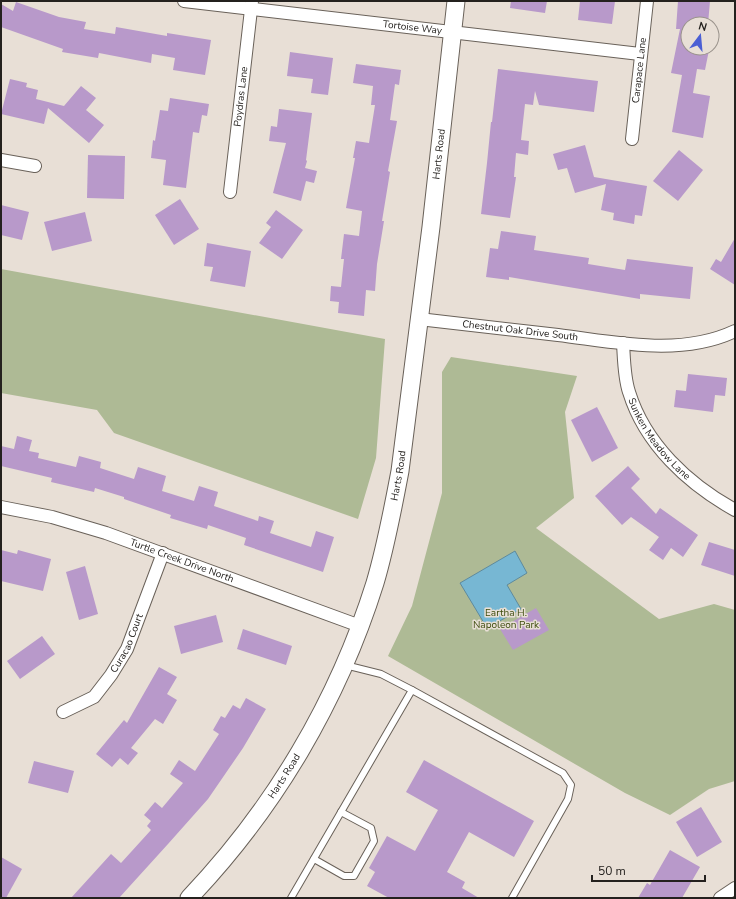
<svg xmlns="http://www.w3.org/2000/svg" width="736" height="899" font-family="'Nunito Sans',sans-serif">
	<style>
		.green { fill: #aeba95 }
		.water { fill: #77b7d3; stroke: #5e8a9d }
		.building { fill: #b899ca }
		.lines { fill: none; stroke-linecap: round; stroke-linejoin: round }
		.lane-casing { stroke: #696159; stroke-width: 8 }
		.street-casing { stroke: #696159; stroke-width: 14 }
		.secondary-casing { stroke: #696159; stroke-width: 19 }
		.lane { stroke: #fff; stroke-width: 6 }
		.street { stroke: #fff; stroke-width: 12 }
		.secondary { stroke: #fff; stroke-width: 17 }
		.labels { text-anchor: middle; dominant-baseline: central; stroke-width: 3; stroke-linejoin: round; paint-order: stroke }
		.street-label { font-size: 10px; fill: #24211e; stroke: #e8dfd6 }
		.park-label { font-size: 10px; fill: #3c4b0c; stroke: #e8dfd6 }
	</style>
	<rect width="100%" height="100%" fill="#e8dfd6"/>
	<!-- green -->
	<g class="green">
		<polygon points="1,269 385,339 376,458 358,519 114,433 97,410 1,393"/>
		<polygon points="451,357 577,376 565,412 574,498 536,528 659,619 714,604 735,610 735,781 709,789 670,815 625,793 388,656 412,606 442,493 442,372"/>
	</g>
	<!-- water -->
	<polygon class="water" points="515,551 527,573 507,585 521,609 487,628 460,583"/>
	<!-- building -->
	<g class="building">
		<polygon points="511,1 547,1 545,13 510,8"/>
		<polygon points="580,1 615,1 612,24 578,20"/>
		<polygon points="678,1 710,1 708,24 688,24 688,48 709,50 705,70 697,69 693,93 710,96 703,138 672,132 682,75 671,73 680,29 676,29"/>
		<polygon points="16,2 59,17 86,22 84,29 115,34 116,27 167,36 167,33 211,40 205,75 173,70 175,58 152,54 151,63 99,53 98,58 62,52 63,49 1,27 1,4 13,11"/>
		<polygon points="290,52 333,58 328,95 311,93 313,79 287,76"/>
		<polygon points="356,64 401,70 399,85 395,84 390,120 397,121 388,171 390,172 382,221 384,221 377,264 375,291 366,290 364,316 338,313 339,302 330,301 331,286 341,287 344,259 341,259 344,234 359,236 362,211 346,208 355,158 353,158 356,141 369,143 375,105 371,105 373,86 353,83"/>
		<polygon points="498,69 598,81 594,112 539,105 535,91 533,105 525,104 521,140 529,141 528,155 516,153 514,177 516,177 510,218 481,214 487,163 491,122 492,122"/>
		<polygon points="10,79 27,83 26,87 38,90 36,99 64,106 81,86 96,98 86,110 104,125 89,143 48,108 44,124 1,114"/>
		<polygon points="170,98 209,104 207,116 202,115 199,133 193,132 186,188 163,185 166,160 151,158 153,140 155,141 160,110 168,111"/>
		<polygon points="279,109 312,113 306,160 307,161 305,168 317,171 314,183 306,181 301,201 273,193 286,143 269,141 271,126 277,127"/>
		<polygon points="585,145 594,177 647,186 642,216 635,215 634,224 613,220 614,213 601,210 606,184 575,193 567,168 558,170 553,154"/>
		<polygon points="679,150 703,170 678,201 653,181"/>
		<polygon points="88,155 125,156 124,199 87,198"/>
		<polygon points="180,199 199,229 174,245 155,215"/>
		<polygon points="1,205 29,212 22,240 1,235"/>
		<polygon points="276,210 303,230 282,259 259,243 271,227 266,223"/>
		<polygon points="85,212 92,241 52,251 44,222"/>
		<polygon points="501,231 536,236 534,250 589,258 588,264 625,270 627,259 693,267 690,299 640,294 640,299 509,277 509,280 486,277 490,248 498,249"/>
		<polygon points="735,238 735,285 710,269 716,259 721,262"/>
		<polygon points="207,243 251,251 245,287 210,281 213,267 204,266"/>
		<polygon points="688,374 727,378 725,396 715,395 713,412 674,407 676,390 686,391"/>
		<polygon points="597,407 618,448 592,462 571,420"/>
		<polygon points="17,436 32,440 29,451 39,453 38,458 76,467 79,456 101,462 100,468 134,479 138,467 166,476 162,491 194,501 199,486 218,492 214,506 258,521 259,516 274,521 270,533 311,547 316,531 334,537 323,572 244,545 246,538 208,525 207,529 170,518 171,515 124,499 124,497 95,488 94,492 51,482 52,478 1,466 1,446 14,449"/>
		<polygon points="628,466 640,479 631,488 656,514 660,508 698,535 683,557 671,548 663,560 649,550 659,537 631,517 622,525 595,496"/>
		<polygon points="709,542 735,550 735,576 701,565"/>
		<polygon points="1,550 17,554 18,550 51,559 43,591 1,581"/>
		<polygon points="85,566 98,614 79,620 66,572"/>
		<polygon points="536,608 549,630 513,650 500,629"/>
		<polygon points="216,615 223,642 181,654 174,626"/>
		<polygon points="243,629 292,646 286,665 237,649"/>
		<polygon points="42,636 55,654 20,679 7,661"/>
		<polygon points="159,667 177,677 167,694 177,700 163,724 155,719 131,748 138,753 128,765 120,758 112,767 96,754 124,720 127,723"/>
		<polygon points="246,698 266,709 243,748 208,799 168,844 119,898 71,898 111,854 121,863 151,830 147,826 151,821 144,815 155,802 162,808 183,783 170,774 179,760 195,771 219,734 213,730 221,716 225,718 233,705 240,709"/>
		<polygon points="424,760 534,821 514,857 469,832 447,872 465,882 462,888 479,898 389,898 367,886 375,872 369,868 387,836 415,851 438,810 406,792"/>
		<polygon points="34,761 74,771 68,793 28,783"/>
		<polygon points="701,807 722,842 697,857 676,822"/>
		<polygon points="670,850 700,867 682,898 638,898 647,883 650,885"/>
		<polygon points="1,857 22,869 6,898 1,898"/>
	</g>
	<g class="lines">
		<!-- lane casing -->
		<g class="lane-casing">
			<g id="lane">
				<polyline points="412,690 563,773 571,785 568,799 512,898"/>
				<polyline points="314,859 344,876 354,876 374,841 371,828 341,812"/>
				<polyline points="291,898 412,690 381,674 345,665"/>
			</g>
		</g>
		<!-- street casing -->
		<g class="street-casing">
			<g id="street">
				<path id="s1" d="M184 1 640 54"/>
				<path id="s2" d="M632 139 647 1"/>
				<polyline points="1,160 35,166"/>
				<path id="s3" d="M230 192 252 1"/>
				<path id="s4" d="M419 319C465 324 511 330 558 335 616 342 680 357 735 331"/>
				<path id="s5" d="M623 343C624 358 624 377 629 392 645 444 688 484 735 510"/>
				<path id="s6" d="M1 507 52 517 106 533 360 626"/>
				<path id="s7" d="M63 712 94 697 111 675 127 649 163 553"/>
				<polyline points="720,898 735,888"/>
			</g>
		</g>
		<!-- secondary casing -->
		<g class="secondary-casing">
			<g id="secondary">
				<path id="s8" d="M189 898C274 809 338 701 375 583 386 546 393 508 400 471L431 227 456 1"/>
			</g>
		</g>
		<!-- lane -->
		<use href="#lane" class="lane"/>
		<!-- street -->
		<use href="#street" class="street"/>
		<!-- secondary -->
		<use href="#secondary" class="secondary"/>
	</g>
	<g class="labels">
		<!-- street labels -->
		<g class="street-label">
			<text stroke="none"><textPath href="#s1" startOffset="230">Tortoise Way</textPath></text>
			<text stroke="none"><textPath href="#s2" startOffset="69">Carapace Lane</textPath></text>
			<text stroke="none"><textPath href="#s3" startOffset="96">Poydras Lane</textPath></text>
			<text stroke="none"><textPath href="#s8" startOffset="803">Harts Road</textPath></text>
			<text stroke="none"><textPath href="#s4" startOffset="102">Chestnut Oak Drive South</textPath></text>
			<text stroke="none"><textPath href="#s5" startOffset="106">Sunken Meadow Lane</textPath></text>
			<text stroke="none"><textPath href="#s8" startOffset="479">Harts Road</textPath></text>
			<text stroke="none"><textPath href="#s6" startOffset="189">Turtle Creek Drive North</textPath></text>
			<text stroke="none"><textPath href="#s7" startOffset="98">Curacao Court</textPath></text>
			<text stroke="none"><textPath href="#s8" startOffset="155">Harts Road</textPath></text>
		</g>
		<!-- park labels -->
		<g class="park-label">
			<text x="506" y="613">Eartha H.<tspan x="506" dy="12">Napoleon Park</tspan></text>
		</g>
	</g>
	<!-- border -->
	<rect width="736" height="899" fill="none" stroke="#24211e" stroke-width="4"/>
	<!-- north arrow -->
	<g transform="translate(700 36) rotate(16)"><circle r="19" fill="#e8dfd6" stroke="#9a938c"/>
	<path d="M0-3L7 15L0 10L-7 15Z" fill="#4b5fd4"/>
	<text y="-6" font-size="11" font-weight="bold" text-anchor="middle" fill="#24211e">N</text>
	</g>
	<!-- scale -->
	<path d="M592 875v6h113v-6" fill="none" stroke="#24211e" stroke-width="2"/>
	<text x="598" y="875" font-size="12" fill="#24211e" stroke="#e8dfd6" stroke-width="3" paint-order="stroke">50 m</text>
</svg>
